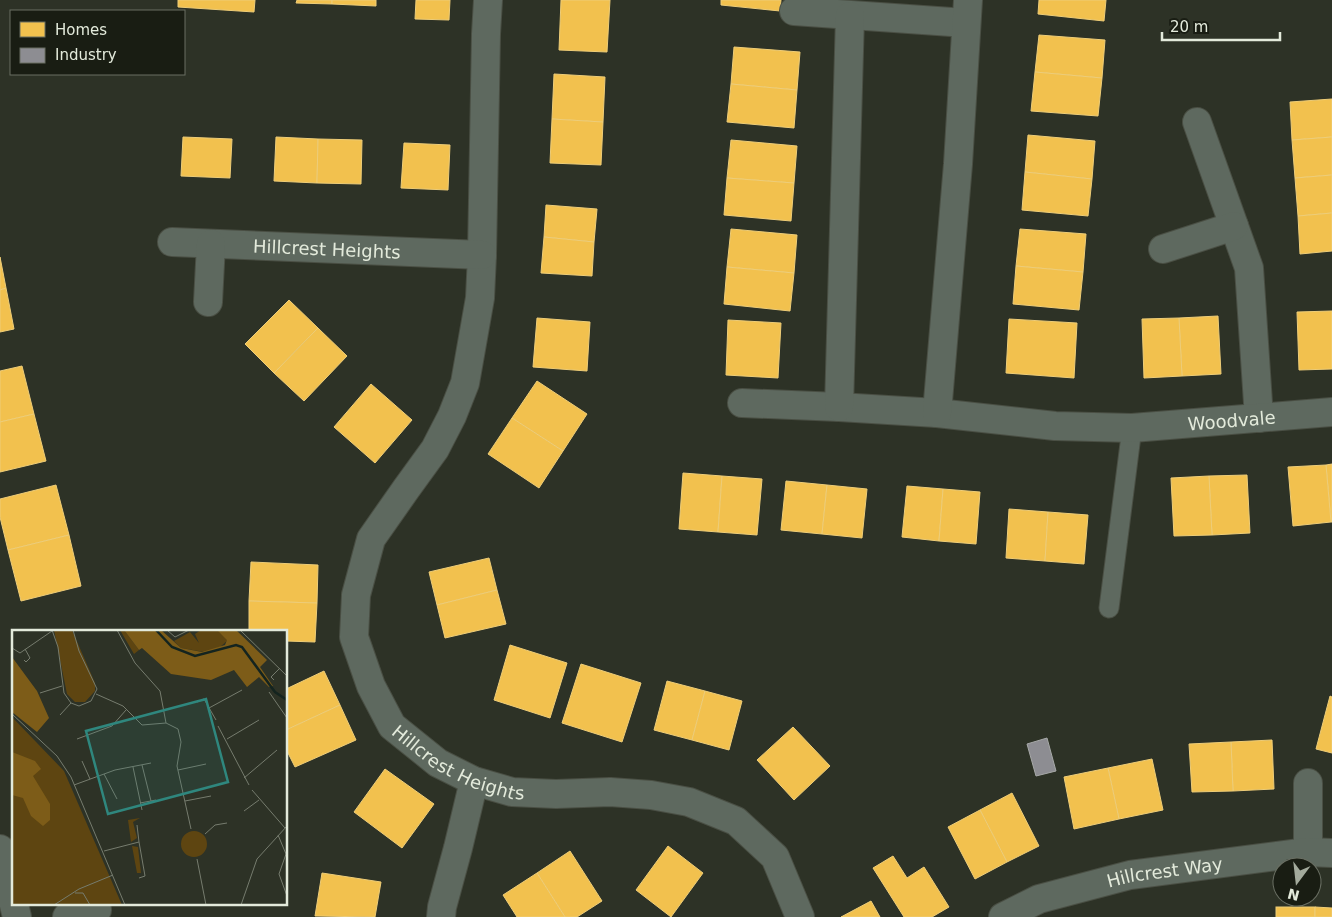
<svg xmlns="http://www.w3.org/2000/svg" width="1332" height="917" font-family="'DejaVu Sans',sans-serif">
	<style>
		.homes { fill: #f2c14e; stroke: #eecd78 }
		.industry { fill: #8d8d92; stroke: #a7a9a8 }
		.lines { fill: none; stroke-linecap: round; stroke-linejoin: round }
		.lane-casing { stroke: #4a4f44; stroke-width: 21 }
		.street-casing { stroke: #4a4f44; stroke-width: 30 }
		.lane { stroke: #5e695f; stroke-width: 19 }
		.street { stroke: #5e695f; stroke-width: 28 }
		.labels { text-anchor: middle; dominant-baseline: central; stroke-width: 5; stroke-linejoin: round; paint-order: stroke }
		.street-label { font-size: 18px; fill: #e3eadb; stroke: #191d13 }
		.inset-river { fill: none; stroke: #14241f; stroke-width: 2.5 }
		.inset-road { fill: none; stroke: #767c6e; stroke-width: 1 }
		.view { fill: #2f877e; fill-opacity: 0.15; stroke: #2f877e; stroke-width: 2.5 }
		.inset-edge { fill: none; stroke: #e3eadb; stroke-width: 2.5 }
	</style>
	<rect width="100%" height="100%" fill="#2d3226"/>
	<!-- homes -->
	<g class="homes">
		<polygon points="178,0 255,0 254,12 178,7"/>
		<polygon points="297,0 332,0 332,4 296,3"/>
		<polygon points="332,0 376,0 376,6 332,4"/>
		<polygon points="416,0 450,0 449,20 415,19"/>
		<polygon points="561,0 610,0 607,52 559,50"/>
		<polygon points="721,0 781,0 780,11 721,5"/>
		<polygon points="1039,0 1106,0 1104,21 1038,14"/>
		<polygon points="1039,35 1105,40 1102,78 1035,72"/>
		<polygon points="734,47 800,52 797,90 731,84"/>
		<polygon points="1035,72 1102,78 1098,116 1031,111"/>
		<polygon points="554,74 605,77 603,122 552,119"/>
		<polygon points="731,84 797,90 794,128 727,122"/>
		<polygon points="1332,99 1332,137 1292,140 1290,102"/>
		<polygon points="552,119 603,122 601,165 550,163"/>
		<polygon points="1028,135 1095,141 1092,179 1025,172"/>
		<polygon points="183,137 232,139 230,178 181,176"/>
		<polygon points="276,137 318,139 317,183 274,181"/>
		<polygon points="1332,137 1332,175 1295,178 1292,140"/>
		<polygon points="318,139 362,140 361,184 317,183"/>
		<polygon points="731,140 797,146 794,183 727,178"/>
		<polygon points="404,143 450,145 448,190 401,188"/>
		<polygon points="1025,172 1092,179 1088,216 1022,210"/>
		<polygon points="1332,175 1332,213 1298,216 1295,178"/>
		<polygon points="727,178 794,183 791,221 724,215"/>
		<polygon points="546,205 597,209 594,242 544,237"/>
		<polygon points="1332,213 1332,251 1300,254 1298,216"/>
		<polygon points="731,229 797,235 794,273 727,267"/>
		<polygon points="1020,229 1086,234 1083,272 1016,266"/>
		<polygon points="544,237 594,242 592,276 541,273"/>
		<polygon points="0,257 6,288 0,290"/>
		<polygon points="1016,266 1083,272 1079,310 1013,304"/>
		<polygon points="727,267 794,273 790,311 724,304"/>
		<polygon points="6,288 14,329 0,332 0,290"/>
		<polygon points="289,300 318,328 274,373 245,344"/>
		<polygon points="1332,311 1332,369 1299,370 1297,312"/>
		<polygon points="1218,316 1221,374 1182,376 1179,318"/>
		<polygon points="537,318 590,322 587,371 533,367"/>
		<polygon points="1179,318 1182,376 1144,378 1142,319"/>
		<polygon points="1009,319 1077,323 1074,378 1006,373"/>
		<polygon points="728,320 781,323 778,378 726,375"/>
		<polygon points="318,328 347,356 304,401 274,373"/>
		<polygon points="22,366 34,414 0,422 0,371"/>
		<polygon points="537,381 587,414 563,451 512,418"/>
		<polygon points="371,384 412,420 375,463 334,427"/>
		<polygon points="34,414 46,461 0,472 0,422"/>
		<polygon points="512,418 563,451 539,488 488,454"/>
		<polygon points="1332,464 1332,522 1331,522 1326,465"/>
		<polygon points="1326,465 1331,522 1293,526 1288,467"/>
		<polygon points="683,473 722,476 718,532 679,529"/>
		<polygon points="1247,475 1250,533 1212,535 1209,476"/>
		<polygon points="722,476 762,479 757,535 718,532"/>
		<polygon points="1209,476 1212,535 1174,536 1171,478"/>
		<polygon points="786,481 827,485 822,534 781,530"/>
		<polygon points="56,485 69,535 8,550 0,517 0,499"/>
		<polygon points="827,485 867,489 862,538 822,534"/>
		<polygon points="907,486 943,489 939,541 902,537"/>
		<polygon points="943,489 980,492 976,544 939,541"/>
		<polygon points="1009,509 1048,512 1045,561 1006,558"/>
		<polygon points="1048,512 1088,515 1084,564 1045,561"/>
		<polygon points="69,535 81,586 21,601 8,550"/>
		<polygon points="489,558 497,590 437,605 429,572"/>
		<polygon points="251,562 318,565 317,603 249,601"/>
		<polygon points="497,590 506,624 445,638 437,605"/>
		<polygon points="249,601 317,603 315,642 286,641 286,631 249,631"/>
		<polygon points="510,645 567,663 550,718 494,700"/>
		<polygon points="581,664 641,683 622,742 562,723"/>
		<polygon points="324,671 340,705 286,730 286,689"/>
		<polygon points="667,681 705,691 692,740 654,730"/>
		<polygon points="705,691 742,701 729,750 692,740"/>
		<polygon points="1330,696 1332,697 1332,753 1316,749"/>
		<polygon points="340,705 356,740 295,767 286,749 286,730"/>
		<polygon points="793,727 830,766 794,800 757,760"/>
		<polygon points="1272,740 1274,789 1233,791 1231,742"/>
		<polygon points="1231,742 1233,791 1192,792 1189,744"/>
		<polygon points="1152,759 1163,810 1119,819 1108,768"/>
		<polygon points="1108,768 1119,819 1074,829 1064,777"/>
		<polygon points="385,769 434,804 402,848 354,812"/>
		<polygon points="1012,793 1039,846 1007,862 980,810"/>
		<polygon points="980,810 1007,862 975,879 948,827"/>
		<polygon points="668,846 703,873 671,917 636,890"/>
		<polygon points="570,851 602,901 577,917 565,917 537,873"/>
		<polygon points="893,856 907,878 924,867 949,907 932,917 904,917 873,868"/>
		<polygon points="322,873 381,882 375,917 315,916"/>
		<polygon points="537,873 565,917 517,917 503,895"/>
		<polygon points="871,901 880,917 841,917"/>
		<rect x="1276" y="907" width="39" height="10"/>
		<polygon points="1315,907 1332,908 1332,917 1315,917"/>
	</g>
	<!-- industry -->
	<polygon class="industry" points="1047,738 1056,771 1036,776 1027,744"/>
	<g class="lines">
		<!-- lane casing -->
		<g class="lane-casing">
			<polyline id="lane" points="1109,608 1132,428"/>
		</g>
		<!-- street casing -->
		<g class="street-casing">
			<g id="street">
				<path id="s1" d="M488 0 486 34 482 255 480 298 465 383 452 416 435 449 406 489 371 539 356 595 354 637 371 686 392 726 438 763 474 781 512 792 556 794 610 792 651 795 689 802 736 821 775 857 800 917"/>
				<polyline points="794,11 966,23"/>
				<polyline points="1197,122 1249,268 1259,418"/>
				<path id="s2" d="M172 242 482 255"/>
				<polyline points="1163,249 1234,226"/>
				<polyline points="208,302 211,244"/>
				<path id="s3" d="M742 403 839 407 937 413 1055 426 1132 428 1332 412"/>
				<polyline points="839,407 850,16"/>
				<polyline points="937,413 958,164 968,0"/>
				<polyline points="1308,783 1308,852"/>
				<polyline points="0,849 17,917"/>
				<polyline points="67,917 97,910"/>
				<polyline points="441,917 442,907 458,848 474,781"/>
				<path id="s4" d="M1003 917 1039 899 1130 875 1308 852 1332 853"/>
			</g>
		</g>
		<!-- lane -->
		<use href="#lane" class="lane"/>
		<!-- street -->
		<use href="#street" class="street"/>
	</g>
	<g class="labels">
		<!-- street labels -->
		<g class="street-label">
			<text stroke="none"><textPath href="#s2" startOffset="155">Hillcrest Heights</textPath></text>
			<text stroke="none"><textPath href="#s3" startOffset="491">Woodvale</textPath></text>
			<text stroke="none"><textPath href="#s1" startOffset="842">Hillcrest Heights</textPath></text>
			<text stroke="none"><textPath href="#s4" startOffset="169">Hillcrest Way</textPath></text>
		</g>
	</g>
	<!-- overview -->
	<g transform="translate(12 630)">
		<rect width="275" height="275" fill="#2d3226"/>
		<path d="M42 0H60L83 53V61L73 72H63L55 64ZM108 0H112L127 20 122 24ZM189 0H205L216 10 207 18 192 22 169 18 162 11 178 2 187 13 183 4ZM0 87 52 141 110 275H0ZM128 188 121 192 125 208 119 212 116 190ZM169 214a13 13 0 1 1 26 0a13 13 0 1 1-26 0ZM120 216 126 217 129 243H125Z" fill="#5e4511"/>
		<path d="M112 0H149L169 18 190 22 213 15 215 10 205 0H224L255 30 248 37 261 56 257 57 247 47 235 57 222 40 199 50 159 44 130 18 127 20ZM0 27 25 61 37 88 25 102 0 82ZM0 122 23 131 29 139 21 146 38 174V190L31 196 19 186 11 168 0 165Z" fill="#7d5c18"/>
		<path class="inset-river" d="M144 0 160 17 183 26 224 15 230 17 263 62 275 70"/>
		<path class="inset-road" d="M40 0 46 17 52 63 59 73 67 76 79 71 85 59 67 21 61 0M105 0 123 33 148 61 154 93M155 0 163 7 177 0M228 0 275 46M0 18 8 23 40 1M12 30 14 32 18 28 13 19M262 50 259 47 268 38M257 62 275 88M28 63 50 56M84 64 111 76 130 95 154 93 166 99 169 112 165 136 179 199M185 72 192 69 204 90M197 78 230 60M0 84 45 126 59 147 113 275M48 85 59 73M206 96 237 155M65 109 100 96 114 80M215 109 247 90M70 131 78 149M130 135 139 171M121 137 130 180M166 140 194 134M92 144 105 169M232 148 265 120M62 155 103 140 139 133M240 160 273 198M173 171 199 166M128 173 144 170M232 181 247 170M193 204 203 195 215 193M266 205 274 224 267 244 275 266M92 221 127 212 125 195M185 229 194 275M127 248 133 246 127 212M63 263H71L78 275M42 275 67 259 101 245M229 275 245 229 275 196"/>
		<path class="view" d="M194 69 216 152 96 184 74 101Z"/>
		<rect width="275" height="275" class="inset-edge"/>
	</g>
	<!-- legend -->
	<rect x="10" y="10" width="175" height="65" fill="#191d13" stroke="#6a6f63"/>
	<rect x="20" y="22" width="25" height="15" fill="#f2c14e" stroke="#6a6f63"/>
	<text x="55" y="35" font-size="15" fill="#e3eadb">Homes</text>
	<rect x="20" y="48" width="25" height="15" fill="#8d8d92" stroke="#6a6f63"/>
	<text x="55" y="60" font-size="15" fill="#e3eadb">Industry</text>
	<!-- north arrow -->
	<g transform="translate(1297 882) rotate(195)"><circle r="24" fill="#191d13" stroke="#6a6f63"/>
	<path d="M0-4L9 19L0 12L-9 19Z" fill="#a3aa9c"/>
	<text y="-8" font-size="14" font-weight="bold" text-anchor="middle" fill="#e3eadb">N</text>
	</g>
	<!-- scale -->
	<path d="M1162 32v8h118v-8" fill="none" stroke="#e3eadb" stroke-width="2.5"/>
	<text x="1170" y="32" font-size="15" fill="#e3eadb" stroke="#191d13" stroke-width="4" paint-order="stroke">20 m</text>
</svg>
